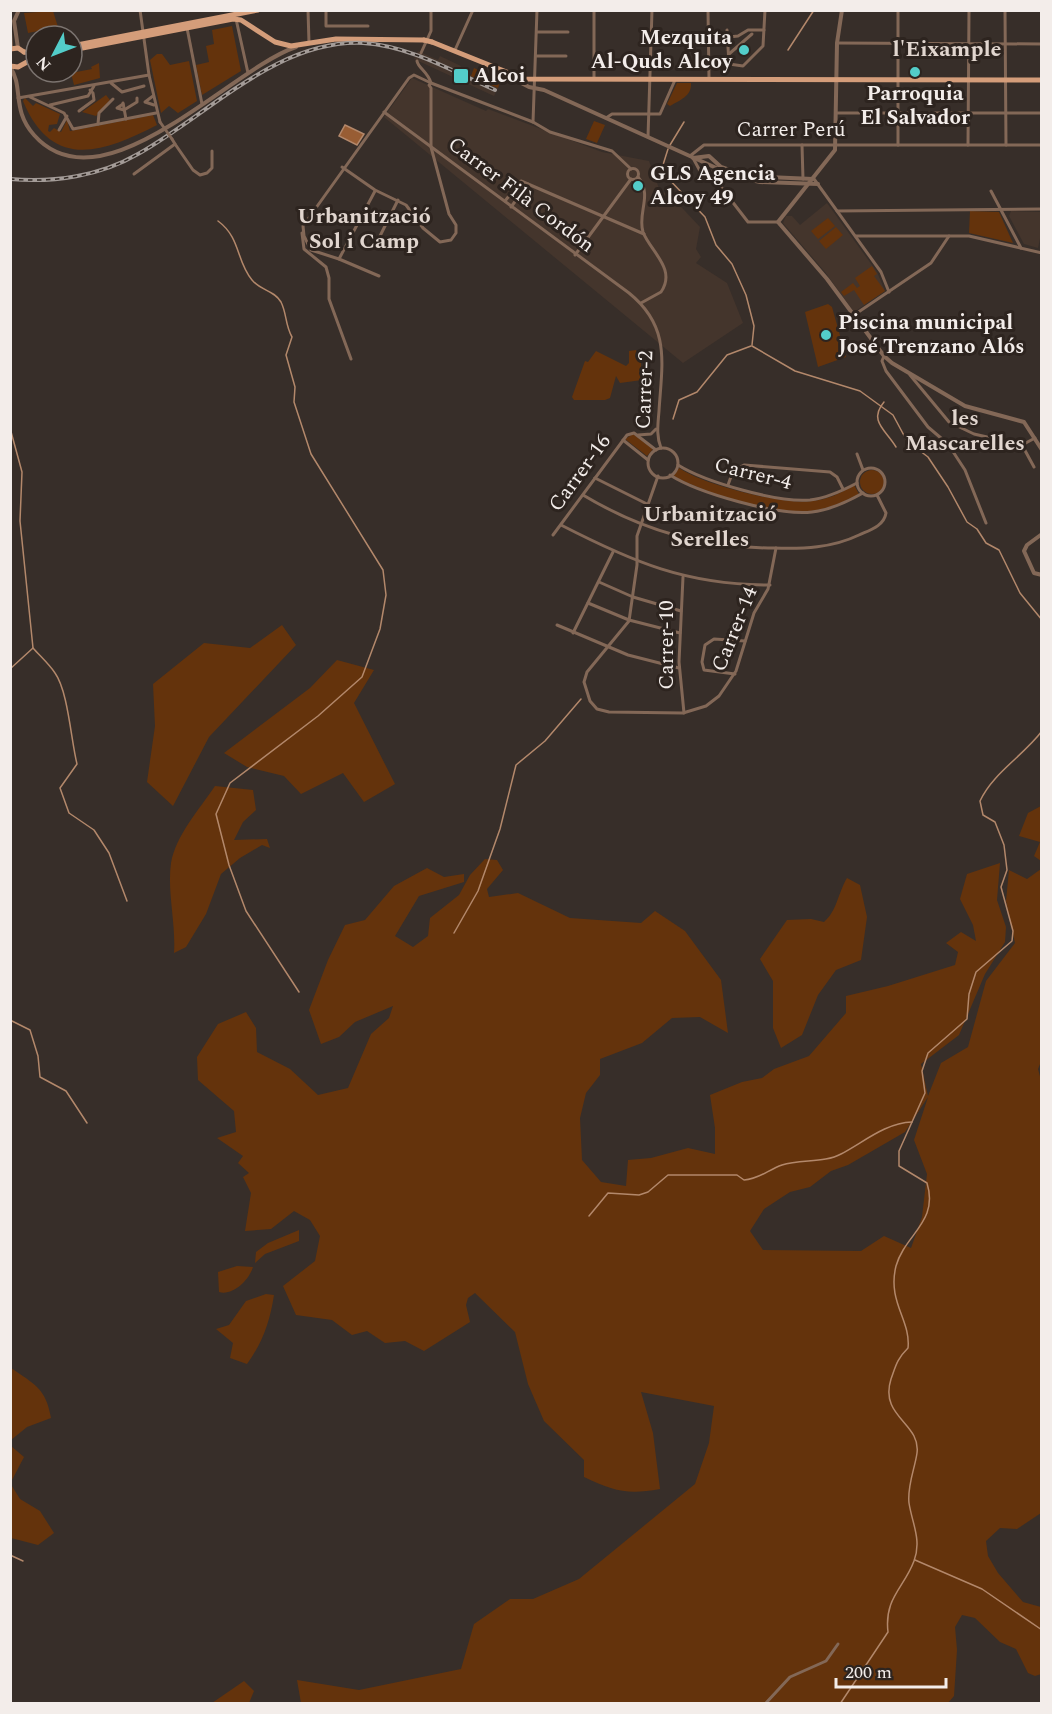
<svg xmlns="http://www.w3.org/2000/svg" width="1052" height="1714" font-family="Spectral,serif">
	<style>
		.built { fill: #44352c }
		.green { fill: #64330c; fill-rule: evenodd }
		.water { fill: #985d34; stroke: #b3886b; stroke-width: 1.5 }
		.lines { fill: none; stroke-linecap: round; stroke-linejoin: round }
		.stream { stroke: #b3886b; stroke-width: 1.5 }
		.minor { stroke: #836857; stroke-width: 3 }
		.tertiary { stroke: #836857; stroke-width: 4 }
		.primary { stroke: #d49d7a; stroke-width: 5 }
		.rail-casing { stroke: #a39b97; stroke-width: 4 }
		.rail { stroke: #2d241f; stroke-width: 1.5; stroke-dasharray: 4.5; stroke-linecap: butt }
		.minor-bridge { stroke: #836857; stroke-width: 3 }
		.primary-bridge { stroke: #d49d7a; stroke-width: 5 }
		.poi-dot { fill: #53cdc9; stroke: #2d241f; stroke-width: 2 }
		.labels { text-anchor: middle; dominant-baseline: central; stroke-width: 6; stroke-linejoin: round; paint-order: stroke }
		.poi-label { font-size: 21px; font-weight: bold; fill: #f3edea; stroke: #2d241f; text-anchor: start }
		.street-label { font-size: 21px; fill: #f3edea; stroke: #2d241f }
		.neighbourhood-label { font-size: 22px; font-weight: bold; fill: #e1d6cf; stroke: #2d241f }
	</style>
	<rect width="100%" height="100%" fill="#372e29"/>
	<!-- built -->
	<g class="built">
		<polygon points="418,51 438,60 440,56 461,66 460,70 498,88 494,96 414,59"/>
		<polygon points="412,78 486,111 488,109 602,152 649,161 660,191 670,195 700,227 696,249 701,257 696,263 727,283 743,323 683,363 384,117"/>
		<polygon points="827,203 877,272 885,291 854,312 825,272 783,223 786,216 792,216 800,225"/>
		<polygon points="1011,211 1041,212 1041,234 1038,248 1024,244 1009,216"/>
	</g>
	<!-- green -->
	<g class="green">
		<polygon points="53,11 58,27 28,33 24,13"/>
		<polygon points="232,26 241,71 202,95 196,65 209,62 206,46 214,44 212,30"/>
		<polygon points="157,54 162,54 170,65 189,61 197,101 178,113 169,106 161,113 150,60"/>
		<polygon points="99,63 100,78 74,85 71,73 92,69 91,67"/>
		<polygon points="474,68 501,80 498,88 471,76"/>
		<path d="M677 83H691C692 96 680 100 670 106L667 104Z"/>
		<polygon points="106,95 110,100 96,116 82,112"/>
		<path d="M25 98 33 106 36 103 60 114 57 124 49 125 48 131 50 132 54 128 61 132 67 120 70 131 153 115 157 125C103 153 52 171 23 101Z"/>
		<polygon points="594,121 605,125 597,143 586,139"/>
		<polygon points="970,211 999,212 1013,243 969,233"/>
		<polygon points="828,218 835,226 818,239 811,231"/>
		<polygon points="836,227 843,235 826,249 819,241"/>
		<polygon points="872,266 877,274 874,276 885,291 864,305 854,290 844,296 841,292 853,283 857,288 860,286 855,278"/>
		<polygon points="828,304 832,307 846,357 818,367 805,312"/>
		<polygon points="636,350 641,363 642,380 620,383 616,376 610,398 605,400 574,400 572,397 585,361 588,362 596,351 626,366 629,363 629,351"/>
		<polygon points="633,434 653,449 647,456 625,439"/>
		<path d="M679 468C704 485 782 505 812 501 827 500 841 493 854 485L859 494C844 502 828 509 811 511 769 514 711 495 673 476Z"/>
		<circle cx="872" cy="482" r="12"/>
		<polygon points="282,625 296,645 209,737 173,806 147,782 155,726 153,684 204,643 250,648"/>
		<polygon points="337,660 374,670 354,703 395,784 364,802 343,773 301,794 284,776 247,767 224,753 310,688"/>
		<path d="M215 786 253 790 256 810 243 822 234 840 267 839 270 848 262 845 240 858 221 874 206 914 186 947 174 953C176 923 167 892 171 863 176 835 199 810 215 786Z"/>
		<polygon points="1041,806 1041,861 1034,856 1040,842 1019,836 1028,813"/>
		<path d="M485 859 497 860 503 870 487 889 489 897 518 893 570 918 641 923 655 911 685 931 721 980 728 1033 700 1017 672 1018 642 1043 600 1059V1075L586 1093 580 1118 582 1160 601 1182 626 1186 628 1160 651 1158 688 1148 715 1154V1128L710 1095 742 1082 762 1078 774 1069 809 1056 846 1013V996L888 986 955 965 958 952 946 943 961 932 976 941 973 925 960 899 967 874 1000 863 997 900 1006 927 1005 942 985 974 959 1035 921 1064 928 1096 941 1063 968 1047 986 981 1015 943 1006 901 1009 870 1027 879 1041 869 1042 1059 1038 1069 1042 1084 1041 1513 1017 1529 1000 1528 986 1541 988 1556 998 1573 1023 1602 1041 1607V1674L1035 1676 1028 1673 1016 1649 1000 1642 975 1618 962 1615 955 1627 957 1650 954 1696 948 1703H301L297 1680 359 1690 461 1669 474 1624 510 1599H533L579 1579 695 1484 709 1443 714 1406 641 1392 653 1433 660 1489C627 1495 614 1491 584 1477V1460L544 1421 528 1384 515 1332 475 1293 468 1298 466 1305 470 1322 424 1351 405 1341 385 1343 367 1331 352 1335 332 1320 296 1315 283 1286 315 1261 320 1236 310 1220 294 1211 271 1229 245 1231 251 1193 243 1177 249 1173 238 1163 243 1156 217 1138 236 1132 234 1111 198 1080 197 1057 218 1024 246 1012 256 1028 257 1052 290 1069 318 1095 348 1088 371 1034 389 1018 393 1006 355 1022 339 1037 321 1044 309 1010 328 960 345 925 365 920 394 886 427 868 444 877 464 874V882L419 896 395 936 413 947 428 936 430 918 459 895 470 875ZM928 1097 914 1140 927 1174 922 1217 911 1248 884 1236 861 1251 763 1250 750 1231 764 1209 790 1192 810 1187 831 1171 848 1165 905 1132Z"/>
		<path d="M847 878 860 885 867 917 861 960 836 970 818 995 802 1035 781 1048 773 1028V981L760 959 787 920 811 919 824 922C837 911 838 893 847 878Z"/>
		<polygon points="299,1230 299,1241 265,1254 255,1263 256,1252 268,1243"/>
		<path d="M237 1266 253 1267C249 1280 233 1296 219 1292L218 1272Z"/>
		<path d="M266 1294 274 1295C270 1321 263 1342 247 1364L230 1358 233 1343 216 1329 229 1325 246 1301Z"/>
		<path d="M11 1368C34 1384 46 1388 51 1418L27 1427 11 1440Z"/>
		<polygon points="11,1446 24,1457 11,1482"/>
		<polygon points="10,1483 20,1499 40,1511 54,1533 38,1545 11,1538"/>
		<polygon points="244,1681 254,1691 249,1703 212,1703"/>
	</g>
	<!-- water -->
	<polygon class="water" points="345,125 364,134 357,145 339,136"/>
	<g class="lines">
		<!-- stream -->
		<g class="stream">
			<polyline points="788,50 814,10"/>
			<polyline points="670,145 684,122"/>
			<polyline points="668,149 662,168 663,173 705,217 716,245 732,264 746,295 754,326 752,345"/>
			<path d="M218 221C241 238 236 261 252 280 261 291 274 290 281 302 287 314 285 325 292 337L286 355 295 387 294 402 311 454 383 570 386 595 380 629 362 677 318 716 230 783 216 814 229 865 246 911 299 992"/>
			<polyline points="752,346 795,371 860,391 893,415 907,441 928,457 948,487 967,522 977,529 986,543 999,550 1020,593 1042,620"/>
			<path d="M884 402C868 421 886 430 896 447"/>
			<polyline points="673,419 679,400 697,392 727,355 751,346"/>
			<polyline points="10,428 22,472 20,521 33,648 10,669"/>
			<path d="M33 648C40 656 49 664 55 673 68 691 71 740 77 764L60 788 69 813 94 830 109 853 127 901"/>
			<polyline points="454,933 478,891 500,829 516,765 545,741 581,699"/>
			<polyline points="10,1020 30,1030 38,1056 40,1077 66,1091 87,1123"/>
			<path d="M589 1216 608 1193 639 1195 648 1192 668 1175H737L744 1180C759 1179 768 1170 782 1165 800 1159 825 1163 841 1154 864 1142 885 1123 912 1122"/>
			<polyline points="10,1555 23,1561"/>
			<polyline points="915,1560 982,1589 1042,1630"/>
			<path d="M840 1704 888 1632C884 1598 904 1588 914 1561 922 1540 912 1523 909 1503 907 1486 915 1468 917 1453 921 1423 879 1417 891 1379 896 1365 897 1359 908 1348 911 1320 887 1302 896 1266 905 1234 939 1222 927 1183L899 1166V1151L925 1093 922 1071 928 1053 967 1019 969 994 976 972 1012 941 1013 931 1001 887 1007 870 1004 845 995 822 983 815 980 801C993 773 1023 756 1042 731"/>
		</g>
		<!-- minor -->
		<g class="minor">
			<polyline points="140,10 149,75 160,122"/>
			<polyline points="308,10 309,43"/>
			<polyline points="326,10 326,26 368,26"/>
			<polyline points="594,10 594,79"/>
			<polyline points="708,10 709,79"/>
			<polyline points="1005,10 1006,145"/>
			<polyline points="236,19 248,73"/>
			<polyline points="187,28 202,104"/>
			<polyline points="727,30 729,64 743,66 763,46 765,10"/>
			<polyline points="537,32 568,32"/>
			<polyline points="729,37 738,36 748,30 764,30"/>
			<polyline points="837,43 1042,44"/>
			<polyline points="455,50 473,10"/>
			<polyline points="421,53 431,31 431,10"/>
			<polyline points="729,54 752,34"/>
			<polyline points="537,56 566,56"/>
			<polyline points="111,83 122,92 144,86"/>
			<polyline points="431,83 533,122 550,132 612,151 631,169"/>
			<polyline points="153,96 145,102 154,105"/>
			<polyline points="30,97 64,113 73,129 156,113"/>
			<polyline points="18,98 149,75"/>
			<polyline points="123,103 126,119"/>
			<polyline points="123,104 117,108 124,110 137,102 137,98"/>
			<polyline points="50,105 88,96 94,86"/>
			<polyline points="79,111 94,100 93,93 90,90"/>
			<path d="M384 112 629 293C671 327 662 363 659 411 658 424 656 436 661 448"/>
			<polyline points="837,113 1042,113"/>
			<polyline points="606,118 612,114 660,114 675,80"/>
			<polyline points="533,122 537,10"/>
			<polyline points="98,124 99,113 113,99"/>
			<polyline points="59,130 67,116"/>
			<polyline points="648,137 652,10"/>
			<polyline points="175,144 193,170 200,175 207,173 212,168 212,151"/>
			<polyline points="802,145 803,179"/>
			<polyline points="898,145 898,10"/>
			<polyline points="968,145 969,10"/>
			<polyline points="690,156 704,145 1042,145"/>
			<polyline points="693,158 700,171 714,178 748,222 778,222"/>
			<path d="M342 167 375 190 406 205 423 228 440 242 451 240 456 233V225L449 214 431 147V88L429 85 431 83C428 72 418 68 417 61"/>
			<circle cx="633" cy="174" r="5.5"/>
			<polyline points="709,173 719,170"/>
			<polyline points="134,174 175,144 172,139"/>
			<path d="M638 177C653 195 637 213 643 232 650 251 677 269 661 292L641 303"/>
			<polyline points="814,179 881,272 889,292"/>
			<polyline points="991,191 1021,248"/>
			<polyline points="505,201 521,181 644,234"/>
			<polyline points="511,207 528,184"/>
			<polyline points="837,211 1042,209"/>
			<polyline points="302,233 304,249 326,267 329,278 329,299 351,359"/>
			<polyline points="380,236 398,200"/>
			<polyline points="856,236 969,236 1042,253"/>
			<polyline points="575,255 631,179"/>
			<polyline points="339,259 375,191"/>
			<polyline points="379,276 339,259 311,250 304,236 303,226 409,78 414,75 431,83"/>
			<polyline points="854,315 931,263 949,236"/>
			<polyline points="884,356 882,361 886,371 928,427 948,444 965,470 986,523"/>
			<polyline points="910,375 949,422 974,434 1022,445 1034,467"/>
			<polyline points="638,435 651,434 656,429"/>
			<polyline points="623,440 648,460"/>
			<polyline points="1022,445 1035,438"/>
			<circle cx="663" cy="463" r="15"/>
			<polyline points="857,454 863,470"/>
			<path d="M678 465C705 482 778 503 810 500 827 498 842 491 857 483"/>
			<circle cx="871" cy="482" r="14"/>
			<path d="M670 475C698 493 778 516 812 512 830 510 847 502 863 493"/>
			<polyline points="658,476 637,536 637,565 629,621 587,672 584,682 590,701 597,709 609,712 683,713 706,706 719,696 736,671 754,613 768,589 776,548"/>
			<polyline points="595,478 647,504"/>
			<polyline points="728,485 733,471 744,465 830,472 837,477 843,489"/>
			<path d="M583 495C643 531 704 548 774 548 803 549 832 548 859 535 870 530 884 526 886 513L877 495"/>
			<path d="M561 525C633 562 686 585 770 585"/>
			<polyline points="553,535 627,435 634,433 656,450"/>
			<polyline points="683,577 679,662 684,713"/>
			<polyline points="599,582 633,597 681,611"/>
			<polyline points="588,603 629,620 680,633"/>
			<polyline points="557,625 628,655 679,668"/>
			<polyline points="573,633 613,552"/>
			<polyline points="735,674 704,670 702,662 705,645 714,639 745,641"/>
			<polyline points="765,1704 790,1677 826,1661 838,1644"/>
		</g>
		<!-- tertiary -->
		<g class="tertiary">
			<polyline points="842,10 837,43 835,150 778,222 827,279 884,356 892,363 965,406 1024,422 1042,450"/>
			<polyline points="10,31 11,48"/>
			<polyline points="18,48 14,21 19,10"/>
			<polyline points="489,66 529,87 544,90 734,176 760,182 818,184"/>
			<path d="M10 67C24 87 11 109 34 135 102 212 230 69 296 47"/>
			<polyline points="693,158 709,156 721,167 747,176 813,179"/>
			<polyline points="1042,534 1027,545 1024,551 1034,573 1042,575"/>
		</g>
		<!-- primary -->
		<g class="primary">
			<polyline points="432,42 524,79 1042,80"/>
			<polyline points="72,46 258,10"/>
			<polyline points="10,49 18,48 24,52"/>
			<polyline points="72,50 233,19 241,20 275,42 291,46 336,39 424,40"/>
			<polyline points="24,52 36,53"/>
			<polyline points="10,66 18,67 36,57"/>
		</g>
		<!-- rail casing -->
		<g class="rail-casing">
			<path id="rail" d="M10 179C54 183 100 176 138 154 208 115 278 39 363 43 410 46 452 71 495 90"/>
		</g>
		<!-- rail -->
		<use href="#rail" class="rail"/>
		<!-- minor-bridge -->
		<polyline class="minor-bridge" points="160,122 172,139"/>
		<!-- primary-bridge -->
		<polyline class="primary-bridge" points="424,40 432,42"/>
	</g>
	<!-- markers -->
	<g class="poi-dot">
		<circle cx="744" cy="50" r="6"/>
		<circle cx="915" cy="72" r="6"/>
		<rect x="453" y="68" width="16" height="16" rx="3"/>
		<circle cx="638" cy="186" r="6"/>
		<circle cx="826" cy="335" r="6"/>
	</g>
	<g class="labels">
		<!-- poi labels -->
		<g class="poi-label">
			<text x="732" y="38" text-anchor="end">Mezquita<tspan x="732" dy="24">Al-Quds Alcoy</tspan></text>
			<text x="474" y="76">Alcoi</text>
			<text x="915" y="94" text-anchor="middle">Parroquia<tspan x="915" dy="24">El Salvador</tspan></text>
			<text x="650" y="174">GLS Agencia<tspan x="650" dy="24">Alcoy 49</tspan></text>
			<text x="838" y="323">Piscina municipal<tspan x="838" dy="24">José Trenzano Alós</tspan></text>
		</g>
		<!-- street labels -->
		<g class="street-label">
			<text x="791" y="130">Carrer Perú</text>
			<text transform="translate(521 195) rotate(37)">Carrer Filà Cordón</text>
			<text transform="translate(645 390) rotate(-88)">Carrer-2</text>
			<text transform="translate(580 473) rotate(-54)">Carrer-16</text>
			<text transform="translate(753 474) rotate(14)">Carrer-4</text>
			<text transform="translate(735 629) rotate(-68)">Carrer-14</text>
			<text transform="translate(667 645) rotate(-90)">Carrer-10</text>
		</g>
		<!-- neighbourhood labels -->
		<g class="neighbourhood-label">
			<text x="947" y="49">l'Eixample</text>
			<text x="364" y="216">Urbanització<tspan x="364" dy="25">Sol i Camp</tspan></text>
			<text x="965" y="418">les<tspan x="965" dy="25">Mascarelles</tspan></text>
			<text x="710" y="514">Urbanització<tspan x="710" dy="25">Serelles</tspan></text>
		</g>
	</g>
	<!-- border -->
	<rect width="1052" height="1714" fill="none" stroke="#f3edea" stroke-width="24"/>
	<!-- north arrow -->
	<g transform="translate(54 54) rotate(228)"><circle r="28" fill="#2d241f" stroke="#7c7470" stroke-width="1.5"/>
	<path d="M0-4.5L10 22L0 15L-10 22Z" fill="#53cdc9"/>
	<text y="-9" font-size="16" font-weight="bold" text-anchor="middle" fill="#f3edea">N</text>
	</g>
	<!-- scale -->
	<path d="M836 1678v9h110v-9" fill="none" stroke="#f3edea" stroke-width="3"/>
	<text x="845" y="1678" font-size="18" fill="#f3edea" stroke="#2d241f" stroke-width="4.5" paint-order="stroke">200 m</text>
</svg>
